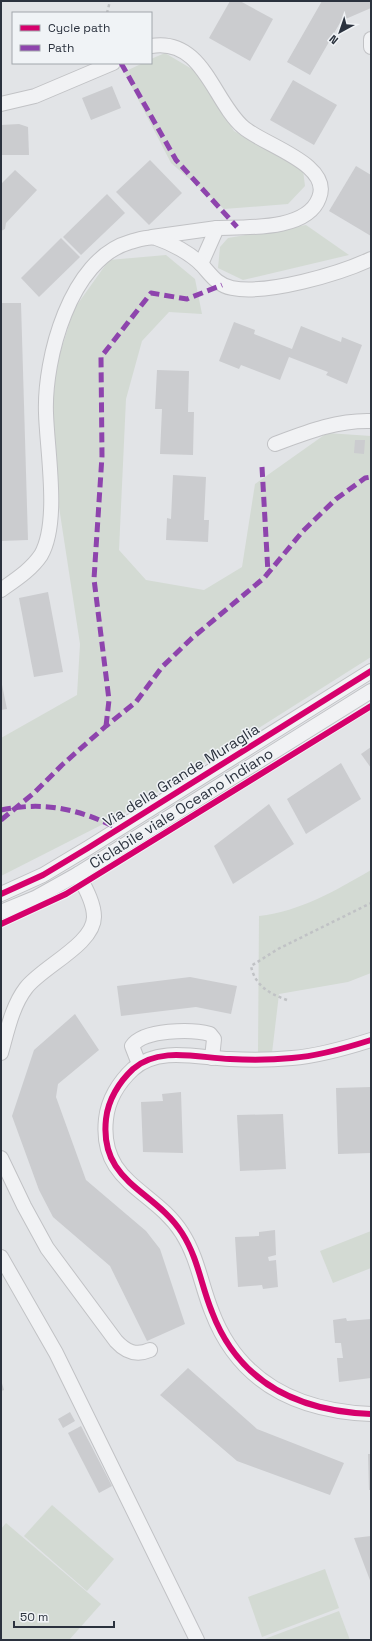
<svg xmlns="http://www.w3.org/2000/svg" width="372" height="1641" font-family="'Space Grotesk',sans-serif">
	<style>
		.green { fill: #d3dad3 }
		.building { fill: #cbcccf }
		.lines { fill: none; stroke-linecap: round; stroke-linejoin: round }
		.minor-casing { stroke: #c1c2c5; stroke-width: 16 }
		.path { stroke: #c0c2c5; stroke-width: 2.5; stroke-dasharray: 3 3; stroke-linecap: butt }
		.minor { stroke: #f1f2f4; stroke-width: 14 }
		.quiet { stroke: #8e44ad; stroke-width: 5; stroke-dasharray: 10 5; stroke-linecap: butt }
		.cycleway-casing { stroke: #f0f3f6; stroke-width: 8 }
		.cycleway { stroke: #d6006c; stroke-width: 6 }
		.labels { text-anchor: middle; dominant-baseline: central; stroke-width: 3; stroke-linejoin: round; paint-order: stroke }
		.street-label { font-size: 15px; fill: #2b323e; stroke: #f0f3f6 }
	</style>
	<rect width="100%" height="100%" fill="#e2e4e7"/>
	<!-- green -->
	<g class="green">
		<polygon points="165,53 197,72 234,131 303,170 305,186 288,204 224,209 171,163 124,72 143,63 151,63 151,59"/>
		<polygon points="306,225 349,255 243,280 218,268 220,247 228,238"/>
		<polygon points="166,255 195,279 202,314 169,312 142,341 126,399 119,550 146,580 204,590 242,567 255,484 327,433 371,436 371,657 123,814 1,876 1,738 77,695 80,644 59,507 52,418 56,366 74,309 109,260"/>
		<path d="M371 870V973L348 982 279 994 272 1053 258 1052 259 916C301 911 335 891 371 870Z"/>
		<polygon points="371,1231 371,1268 333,1283 320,1251"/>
		<polygon points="52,1505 114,1559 87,1591 24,1536"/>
		<polygon points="6,1523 101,1604 69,1640 1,1640 1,1529"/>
		<polygon points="325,1569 339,1608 262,1637 248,1597"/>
		<polygon points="339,1611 350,1640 262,1640"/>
	</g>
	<!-- building -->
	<g class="building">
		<polygon points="230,1 240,1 273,19 250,61 209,38"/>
		<polygon points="322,1 371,1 371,8 341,21 310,75 287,62"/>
		<polygon points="293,80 337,105 314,145 270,120"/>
		<polygon points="112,86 121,108 91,120 82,98"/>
		<polygon points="19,124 28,127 29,155 1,155 1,125"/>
		<polygon points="150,160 182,193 149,225 116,192"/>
		<polygon points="356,166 371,175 371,236 329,211"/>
		<polygon points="15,170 37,190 6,223 5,229 1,231 1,184"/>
		<polygon points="107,194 125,213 81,255 63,237"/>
		<polygon points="61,238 80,257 39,297 21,278"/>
		<polygon points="1,303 21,303 28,540 1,541"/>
		<polygon points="234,322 255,330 254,334 292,349 301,326 341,342 342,337 362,345 347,384 326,375 328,372 289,357 280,380 241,365 239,369 219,361"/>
		<polygon points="157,370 189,371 188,412 194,412 193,455 160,454 162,409 155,409"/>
		<polygon points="355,440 365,440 364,454 354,453"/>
		<polygon points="173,475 206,477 204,520 209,520 208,542 166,540 167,518 171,519"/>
		<polygon points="48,592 63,672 34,677 19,598"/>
		<polygon points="1,680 7,709 1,710"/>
		<polygon points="371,747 371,768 361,754"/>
		<polygon points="341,763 361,799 306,834 287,799"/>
		<polygon points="269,804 294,844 233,884 214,846"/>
		<polygon points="190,977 237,986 231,1014 196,1007 121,1016 117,986"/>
		<polygon points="75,1014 99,1050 58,1084 56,1097 86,1180 146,1231 160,1249 185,1324 147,1341 110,1266 53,1217 39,1190 12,1116 34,1050"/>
		<polygon points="371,1087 371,1153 338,1154 336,1088"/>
		<polygon points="181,1092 183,1153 143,1152 141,1102 163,1101 162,1094"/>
		<polygon points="283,1114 286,1169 240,1171 237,1115"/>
		<polygon points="275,1230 276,1255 268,1257 269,1261 276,1260 278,1287 263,1289 262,1285 238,1287 235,1237 259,1236 259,1232"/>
		<polygon points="346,1318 347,1321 371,1319 371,1378 339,1382 337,1358 343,1358 341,1343 335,1343 333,1320"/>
		<polygon points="188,1368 257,1429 344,1463 330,1495 237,1461 160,1395"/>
		<polygon points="1,1380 4,1390 1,1391"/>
		<polygon points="70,1412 75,1421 63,1428 58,1419"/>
		<polygon points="81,1426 112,1486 99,1493 68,1433"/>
		<polygon points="368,1454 371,1454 371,1490 369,1490"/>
		<polygon points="371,1536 371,1583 354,1538"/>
	</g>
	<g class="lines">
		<!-- minor casing -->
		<g class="minor-casing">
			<g id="minor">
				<polyline points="371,39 371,47"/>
				<path d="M151 46C203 37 213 101 243 127 263 145 333 164 319 198 307 231 246 227 217 228L201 264"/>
				<polyline points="1,104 35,96 113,63"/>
				<polyline points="152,237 217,228"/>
				<path d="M275 444C307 432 337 420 371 421"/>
				<path d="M1 590C15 580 31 570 41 555 60 522 47 451 46 413 44 359 70 259 130 242 138 240 148 236 156 238 171 243 190 253 202 265 211 275 217 285 232 288 267 295 339 274 371 259"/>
				<polyline points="1,894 43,875 88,848 371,671"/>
				<polyline points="1,912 35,898 78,874 371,691"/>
				<path d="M371 1040C346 1048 319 1056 292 1058 271 1060 250 1060 230 1059 199 1058 159 1046 133 1069 119 1082 108 1100 106 1119 99 1183 154 1189 182 1233 198 1258 201 1285 212 1312 239 1383 298 1411 371 1414"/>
				<path d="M1 1053C7 1032 12 1006 26 988 42 967 94 944 94 917 94 902 84 886 78 874"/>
				<path d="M139 1064 132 1046C144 1029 192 1029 210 1034L214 1039 212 1058"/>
				<path d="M1 1158 24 1206 47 1248 116 1341C126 1352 136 1356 150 1350"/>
				<polyline points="1,1257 56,1353 197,1640"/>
			</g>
		</g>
		<!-- path -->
		<g class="path">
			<polyline points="107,13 110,1"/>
			<path d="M287 1000C270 994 255 986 251 966L278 949 371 903"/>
		</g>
		<!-- minor -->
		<use href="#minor" class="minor"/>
		<!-- quiet -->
		<g class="quiet">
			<polyline points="121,63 176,160 237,227"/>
			<polyline points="262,467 268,573"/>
			<polyline points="106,726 109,700 94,579 102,456 101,357 151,293 187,299 222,285"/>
			<path d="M1 810C45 801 79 809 119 829"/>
			<polyline points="1,820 34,793 62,765 106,726 136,702 162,667 191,639 264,578 303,531 336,499 365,478 371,477"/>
		</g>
		<!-- cycleway casing -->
		<g class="cycleway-casing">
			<g id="cycleway">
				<polyline points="1,894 43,875 88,848 371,671"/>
				<polyline points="1,924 66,894 371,706"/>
				<path d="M371 1040C346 1048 319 1056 292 1058 271 1060 250 1060 230 1059 199 1058 159 1046 133 1069 119 1082 108 1100 106 1119 99 1183 154 1189 182 1233 198 1258 201 1285 212 1312 239 1383 298 1411 371 1414"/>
			</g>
		</g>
		<!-- cycleway -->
		<use href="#cycleway" class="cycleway"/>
	</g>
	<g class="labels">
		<!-- street labels -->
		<g class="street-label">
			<text transform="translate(181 775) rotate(-32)">Via della Grande Muraglia</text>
			<text transform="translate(181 808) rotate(-32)">Ciclabile viale Oceano Indiano</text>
		</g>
	</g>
	<!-- border -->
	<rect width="372" height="1641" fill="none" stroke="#2b323e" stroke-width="4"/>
	<!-- legend -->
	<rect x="12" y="12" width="140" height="52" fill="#f0f3f6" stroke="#a1a6ac"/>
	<rect x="20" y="25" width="20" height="6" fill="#d6006c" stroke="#a1a6ac"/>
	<text x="48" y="32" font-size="12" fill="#2b323e">Cycle path</text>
	<rect x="20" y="45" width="20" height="6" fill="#8e44ad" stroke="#a1a6ac"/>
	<text x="48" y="52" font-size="12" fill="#2b323e">Path</text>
	<!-- north arrow -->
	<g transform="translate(340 32) rotate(220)" stroke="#f0f3f6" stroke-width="3" paint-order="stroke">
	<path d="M0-3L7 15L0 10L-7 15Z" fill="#2b323e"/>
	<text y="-6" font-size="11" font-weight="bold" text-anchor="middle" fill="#2b323e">N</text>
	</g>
	<!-- scale -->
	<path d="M14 1621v6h100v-6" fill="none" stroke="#2b323e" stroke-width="2"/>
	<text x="20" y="1621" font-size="12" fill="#2b323e" stroke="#f0f3f6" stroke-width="3" paint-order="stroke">50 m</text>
</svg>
